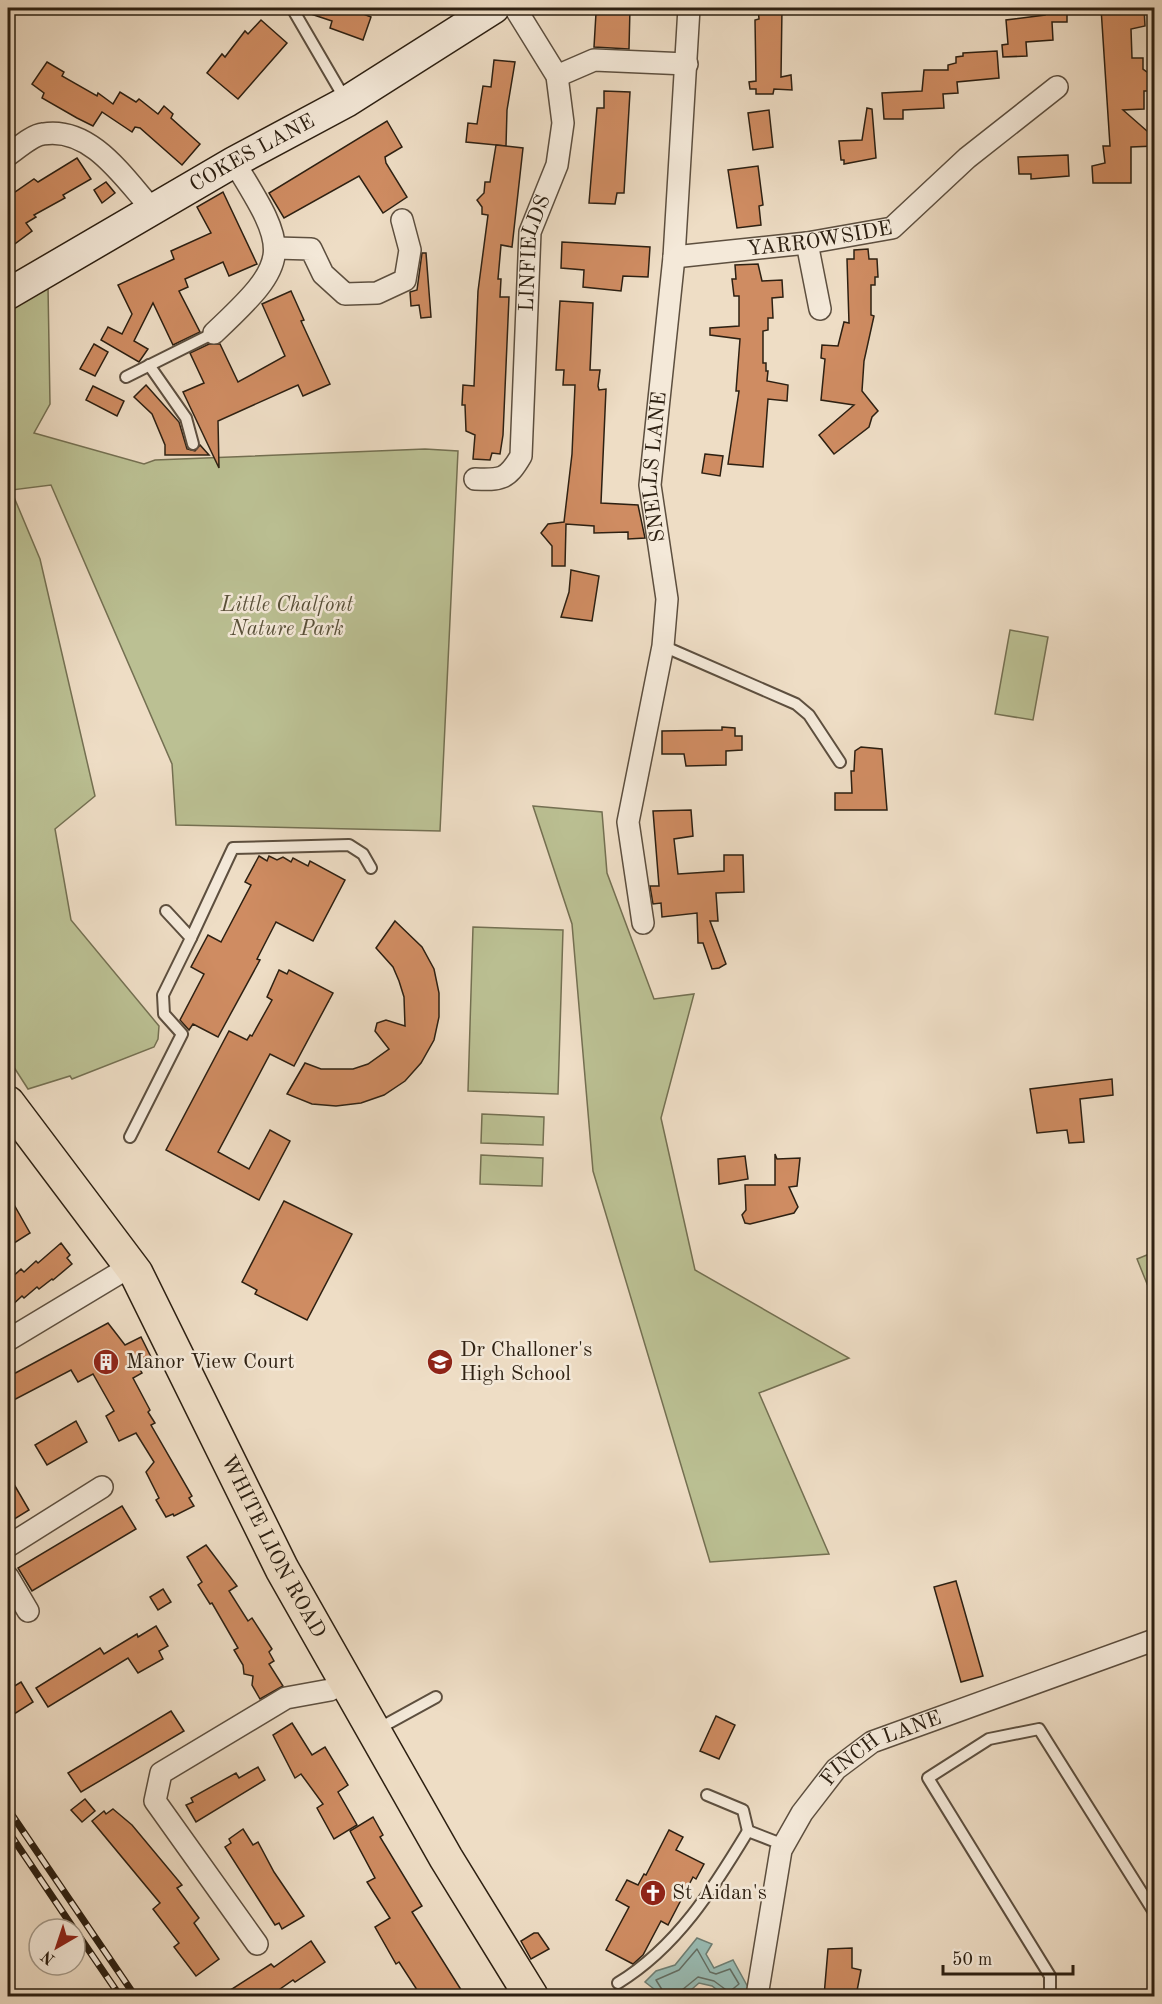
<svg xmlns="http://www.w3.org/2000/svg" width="1162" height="2004" font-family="'Old Standard TT',serif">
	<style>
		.green { fill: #bbc093; stroke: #747052; stroke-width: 1.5 }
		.water { fill: #99bcb4; stroke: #6e7e73; stroke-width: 1.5 }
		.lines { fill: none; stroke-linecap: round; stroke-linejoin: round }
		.shore { stroke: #636e63; stroke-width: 1.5 }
		.building { fill: #cf8c62; stroke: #2d2012; stroke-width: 1.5 }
		.lane-casing { stroke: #5d4f3f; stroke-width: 14 }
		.street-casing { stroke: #5d4f3f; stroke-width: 24 }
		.secondary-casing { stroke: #2d2012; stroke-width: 33 }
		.primary-casing { stroke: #2d2012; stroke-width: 36 }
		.lane { stroke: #f4e9d9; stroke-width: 10 }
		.street { stroke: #f4e9d9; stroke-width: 21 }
		.secondary { stroke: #f4e9d9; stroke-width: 30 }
		.primary { stroke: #eeddc5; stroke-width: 33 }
		.rail-casing { stroke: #2d2012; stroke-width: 7 }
		.rail { stroke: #f4e9d9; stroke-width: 4.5; stroke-dasharray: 14; stroke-linecap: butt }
		.labels { text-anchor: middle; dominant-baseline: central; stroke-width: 5; stroke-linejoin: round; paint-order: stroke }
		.street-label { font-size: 21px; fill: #2d2012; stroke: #f4e9d9 }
		.park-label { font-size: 21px; font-style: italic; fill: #585039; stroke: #f4e9d9 }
		.poi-label { font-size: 21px; fill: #2d2012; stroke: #f4e9d9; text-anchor: start }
	</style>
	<rect width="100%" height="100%" fill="#eeddc5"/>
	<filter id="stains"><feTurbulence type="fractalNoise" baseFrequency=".00333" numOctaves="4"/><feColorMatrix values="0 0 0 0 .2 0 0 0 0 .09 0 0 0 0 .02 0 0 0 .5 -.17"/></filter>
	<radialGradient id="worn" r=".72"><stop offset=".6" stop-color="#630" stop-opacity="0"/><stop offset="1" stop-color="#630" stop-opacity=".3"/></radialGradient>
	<!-- green -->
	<g class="green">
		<polygon points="48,287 50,404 34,433 144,464 155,460 425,449 458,451 440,831 176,825 172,764 51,485 11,490 40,559 95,796 55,829 71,920 159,1026 158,1039 154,1047 72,1079 70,1076 28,1089 8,1058 8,311"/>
		<polygon points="1010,630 1048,637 1033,720 995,714"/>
		<polygon points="533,806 602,812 607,873 654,999 694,994 661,1118 695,1270 849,1358 759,1393 829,1554 710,1562 593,1171 572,924"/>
		<polygon points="473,927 563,930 558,1094 468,1091"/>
		<polygon points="482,1114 544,1117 543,1145 481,1143"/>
		<polygon points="481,1155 543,1158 542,1186 480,1184"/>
		<polygon points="1154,1252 1154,1301 1137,1259"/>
	</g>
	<!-- water -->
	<polygon class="water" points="697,1938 712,1944 706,1954 714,1968 733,1960 749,1989 725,1996 712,1986 699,1983 684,1996 663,1996 645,1982 656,1971 675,1965"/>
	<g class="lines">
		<!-- shore -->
		<polyline class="shore" points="666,1996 656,1980 679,1970 697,1949 710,1972 716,1974 730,1969 739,1984 729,1992 714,1981 698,1977 682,1990 681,1996"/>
	</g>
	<!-- building -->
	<g class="building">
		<polygon points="300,8 348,8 371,17 363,40 330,28 332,21 302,11"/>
		<polygon points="604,8 630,8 629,49 594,47 596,13 603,13"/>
		<polygon points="758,8 782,8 781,77 791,75 792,90 774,89 773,94 756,94 756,89 750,89 749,82 756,81 755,20 759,19"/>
		<polygon points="1045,8 1067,8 1067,22 1052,22 1053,40 1026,42 1027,56 1003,57 1002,45 1008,44 1006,20 1045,15"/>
		<polygon points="1101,8 1144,8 1145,26 1131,29 1132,58 1143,58 1143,69 1155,78 1155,91 1144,91 1144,109 1123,110 1155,138 1155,146 1131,147 1131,183 1093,183 1092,166 1105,163 1103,146 1110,146"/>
		<polygon points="261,20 287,43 238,99 207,73 222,54 225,57 245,31 248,34"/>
		<polygon points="997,51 999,78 957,82 958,93 943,94 944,108 903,110 903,119 884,119 882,93 922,91 924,70 948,70 948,65 956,63 956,57 963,56 963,53"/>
		<polygon points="494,60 515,62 507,110 506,146 466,142 468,123 477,124 483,86 491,87"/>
		<polygon points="47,62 64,72 62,76 97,96 98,93 113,104 120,92 136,102 139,99 158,114 164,106 173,114 171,118 200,144 182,165 140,128 135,127 132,132 102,112 93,126 77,118 42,98 44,93 32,84"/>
		<polygon points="604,91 630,92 624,193 617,193 615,204 589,203 597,108 604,108"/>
		<polygon points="867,108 872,109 876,158 844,164 844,160 841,160 839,141 862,140"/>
		<polygon points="769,110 773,147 753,150 748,113"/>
		<polygon points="387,121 402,147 385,157 386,163 407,197 383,213 359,176 284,218 269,193"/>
		<polygon points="496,145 523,148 512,247 501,245 498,279 501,279 500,297 509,297 503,435 500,454 492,453 490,460 473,459 475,435 466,431 465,405 462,405 463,385 474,386 478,291 488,215 482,214 482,207 477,200 484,193 485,182 490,182"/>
		<polygon points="1068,155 1069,176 1031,179 1031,174 1019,174 1018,157"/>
		<polygon points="77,158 91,179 63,195 65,198 34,215 36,217 26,223 32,231 8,249 8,197 34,179 38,182"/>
		<polygon points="758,166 763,205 759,206 761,225 737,228 728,170"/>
		<polygon points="106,182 115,193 102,203 94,190"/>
		<polygon points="223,192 257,264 229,276 223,262 185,279 188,287 179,291 200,332 173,345 153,303 134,341 148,349 139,362 101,340 108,327 122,334 132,314 118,285 174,259 171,251 211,233 197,207"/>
		<polygon points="562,242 650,247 648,277 623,276 621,291 583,287 584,270 561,268"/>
		<polygon points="868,249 869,259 877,259 878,277 875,277 875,285 871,285 871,315 874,316 864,361 862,391 878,411 872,417 869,427 834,454 819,435 854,405 821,400 825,359 821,358 822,345 838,346 844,322 849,323 847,259 854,259 854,250"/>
		<polygon points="422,253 426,253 431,317 421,318 419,305 411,306 410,292 417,290"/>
		<polygon points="758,264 762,281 782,280 783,297 772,298 773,318 768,318 768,330 763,331 763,363 766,363 766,371 768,371 767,381 788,385 787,401 768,399 763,467 728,464 739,391 736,391 740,339 710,335 710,328 739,326 739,296 734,296 732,279 736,279 735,265"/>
		<polygon points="291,291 304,320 301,321 330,384 303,396 298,385 218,421 219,468 183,392 204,383 190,353 209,344 220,344 238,382 285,356 262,304"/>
		<polygon points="560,301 593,303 590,370 600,370 598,386 599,390 606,389 601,503 638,505 645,538 628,539 628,532 594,533 594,526 566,524 565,566 552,566 552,546 541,533 548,524 564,522 572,454 575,385 563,385 564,370 556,370"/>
		<polygon points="94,344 108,352 95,376 80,369"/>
		<polygon points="146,385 179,422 187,449 195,451 200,445 209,455 165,455 165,445 152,414 134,397"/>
		<polygon points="93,386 124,401 117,416 86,400"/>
		<polygon points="705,454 723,456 720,476 702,473"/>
		<polygon points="571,570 599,576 592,621 561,617 569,592"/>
		<polygon points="722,727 735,728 735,736 742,736 742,750 726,751 726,765 686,766 684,754 662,754 662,731 722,730"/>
		<polygon points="861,747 882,749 887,810 835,810 835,793 852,793 851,771 854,771 855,751"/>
		<polygon points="691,810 693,836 674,839 678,874 724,871 724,855 743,855 744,892 716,893 718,921 710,921 726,964 719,968 712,969 703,943 698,943 697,913 662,917 661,903 653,904 650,886 659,886 653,811"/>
		<polygon points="259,856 267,861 269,856 277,860 283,857 291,862 293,858 308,866 310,861 345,880 313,941 276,922 257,959 260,960 218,1037 193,1024 189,1030 180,1020 204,974 191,967 208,935 221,942 251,885 245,882"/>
		<polygon points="395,921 422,947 434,969 439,993 439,1017 434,1040 421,1063 405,1081 384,1095 361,1103 336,1106 312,1104 287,1094 305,1063 321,1069 353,1069 368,1064 389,1049 375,1031 377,1023 386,1020 405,1026 404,997 399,981 393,967 376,948"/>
		<polygon points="279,970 287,974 289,970 333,993 294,1066 270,1054 218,1152 249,1169 270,1130 290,1141 259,1200 166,1150 229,1031 247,1040 250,1035 252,1036 272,1000 267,997"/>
		<polygon points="1112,1079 1113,1095 1080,1099 1084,1142 1069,1143 1067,1130 1037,1133 1030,1089"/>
		<polygon points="775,1154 777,1159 800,1158 797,1186 789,1187 798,1207 794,1213 750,1224 745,1223 742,1215 746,1210 745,1185 775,1185"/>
		<polygon points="745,1156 748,1179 719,1184 718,1159"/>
		<polygon points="8,1194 30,1233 8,1247"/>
		<polygon points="284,1201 352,1234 307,1320 255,1294 257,1290 242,1282"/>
		<polygon points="61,1243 70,1255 67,1258 72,1264 53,1280 52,1279 39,1289 37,1287 24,1298 22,1296 8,1309 8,1281 21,1269 24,1272 36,1261 38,1263"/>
		<polygon points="108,1323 125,1345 141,1337 152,1359 138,1366 142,1373 133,1378 150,1410 148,1412 155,1423 151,1425 192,1496 189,1498 194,1506 174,1516 173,1514 166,1517 156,1500 159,1498 146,1472 154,1462 136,1433 119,1441 106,1416 114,1411 93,1374 78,1382 71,1370 8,1403 8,1377"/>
		<polygon points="76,1421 87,1442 47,1465 35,1445"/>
		<polygon points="8,1474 29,1510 8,1523"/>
		<polygon points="122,1506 136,1529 32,1591 18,1568"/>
		<polygon points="206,1545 237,1586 229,1591 248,1621 252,1618 272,1649 269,1652 274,1661 269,1664 283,1686 260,1699 252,1685 253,1676 244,1674 243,1665 234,1650 238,1648 212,1603 210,1604 198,1585 202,1582 187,1557"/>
		<polygon points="956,1581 983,1676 961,1682 934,1587"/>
		<polygon points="163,1589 171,1602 158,1610 150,1597"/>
		<polygon points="156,1626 168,1646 159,1651 163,1659 138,1673 128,1658 48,1707 36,1688 100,1648 104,1654 137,1634 138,1637"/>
		<polygon points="21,1682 33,1702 8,1718 8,1690"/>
		<polygon points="171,1711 184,1731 81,1792 68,1773"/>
		<polygon points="716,1716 735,1725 719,1759 700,1751"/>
		<polygon points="292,1723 312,1755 325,1747 348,1785 338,1792 357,1825 334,1839 317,1808 323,1804 301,1774 295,1778 273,1735"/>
		<polygon points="258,1767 265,1780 196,1822 186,1805 193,1802 191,1798 236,1773 239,1778"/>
		<polygon points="85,1799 95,1811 82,1822 71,1810"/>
		<polygon points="113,1809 132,1825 182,1885 177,1888 199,1918 194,1923 219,1959 196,1976 174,1947 179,1943 153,1909 160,1903 92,1821 104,1811 106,1814"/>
		<polygon points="373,1817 383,1835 380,1837 422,1906 412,1912 465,1996 421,1996 399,1962 396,1964 375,1927 390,1918 367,1882 375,1878 350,1831"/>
		<polygon points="243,1829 253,1845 258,1842 274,1872 304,1916 282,1929 279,1923 275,1925 225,1847 231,1843 229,1839"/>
		<polygon points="669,1830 683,1837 676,1850 704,1864 696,1879 693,1877 668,1925 661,1921 643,1955 633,1964 606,1950 629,1907 616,1900 627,1880 638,1885 644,1874 646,1875"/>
		<polygon points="534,1933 538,1933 549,1949 531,1959 521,1941"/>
		<polygon points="311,1941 325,1962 295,1982 293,1980 270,1996 221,1996 271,1964 274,1967"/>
		<polygon points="852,1948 852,1968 861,1970 856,1996 824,1996 828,1949"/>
	</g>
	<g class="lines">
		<!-- lane casing -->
		<g class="lane-casing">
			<g id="lane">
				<polyline points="292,8 345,99"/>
				<polyline points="149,365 186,418 193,444"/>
				<polyline points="126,377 214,333"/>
				<polyline points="663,646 796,704 809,715 840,762"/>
				<polyline points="191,938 233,848 349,845 363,854 371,868"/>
				<polyline points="130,1137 182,1034 164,1014 163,995 191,938 166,911"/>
				<polyline points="376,1730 436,1697"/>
				<polyline points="707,1795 743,1810 748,1831"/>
				<path d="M618 1983C677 1947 713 1889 748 1831L784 1845"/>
				<polyline points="1050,1996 1050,1976 928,1778 989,1739 1039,1729 1154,1912"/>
			</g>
		</g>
		<!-- street casing -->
		<g class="street-casing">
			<g id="street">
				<polyline points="557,76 594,60 687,64"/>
				<path d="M8 155C17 149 32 135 43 134 91 126 124 178 152 209"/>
				<polyline points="807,243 820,309"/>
				<polyline points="276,248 311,249 323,274 345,294 377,293 405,280 410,250 402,220"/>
				<path id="s1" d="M674 257 807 243 892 228 967 158 1057 87"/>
				<path d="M214 333C292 260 290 252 234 162"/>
				<path id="s2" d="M475 479C501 480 507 480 521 456L530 232 557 165 563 123 557 76 515 8"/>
				<path id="s3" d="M643 923 628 822 663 646 667 599 650 485 674 257 689 8"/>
				<polyline points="8,1340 131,1266"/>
				<polyline points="8,1546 102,1487"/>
				<polyline points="8,1577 28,1611"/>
				<polyline points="257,1944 155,1801 161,1773 286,1698 330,1690 345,1682"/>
				<path id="s4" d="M757 1996 781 1850 802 1813 836 1769 872 1742 1154 1640"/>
			</g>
		</g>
		<!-- secondary casing -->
		<g class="secondary-casing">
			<g id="secondary">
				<path id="s5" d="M8 294 234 162 346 102 494 8"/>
			</g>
		</g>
		<!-- primary casing -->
		<g class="primary-casing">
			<g id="primary">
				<path id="s6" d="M8 1103 136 1273 282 1569 446 1858 531 1996"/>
			</g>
		</g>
		<!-- lane -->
		<use href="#lane" class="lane"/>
		<!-- street -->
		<use href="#street" class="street"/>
		<!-- secondary -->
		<use href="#secondary" class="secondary"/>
		<!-- primary -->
		<use href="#primary" class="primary"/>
		<!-- rail casing -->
		<g class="rail-casing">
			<g id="rail">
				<polyline points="8,1809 135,1996"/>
				<polyline points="8,1831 74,1929"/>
				<polyline points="75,1930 120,1996"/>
			</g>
		</g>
		<!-- rail -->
		<use href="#rail" class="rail"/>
	</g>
	<!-- icons -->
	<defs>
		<g id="building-disc" transform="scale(1.35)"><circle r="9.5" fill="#8f2418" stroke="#f4e9d9"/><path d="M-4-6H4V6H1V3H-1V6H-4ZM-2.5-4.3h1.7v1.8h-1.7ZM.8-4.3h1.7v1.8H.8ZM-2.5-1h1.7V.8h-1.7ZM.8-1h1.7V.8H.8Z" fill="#fff"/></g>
		<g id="school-disc" transform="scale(1.35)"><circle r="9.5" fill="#8f2418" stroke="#f4e9d9"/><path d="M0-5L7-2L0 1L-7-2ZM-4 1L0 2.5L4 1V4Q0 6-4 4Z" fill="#fff"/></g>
		<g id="church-disc" transform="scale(1.35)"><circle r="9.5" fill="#8f2418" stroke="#f4e9d9"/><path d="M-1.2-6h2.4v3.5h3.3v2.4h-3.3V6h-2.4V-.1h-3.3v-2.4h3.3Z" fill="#fff"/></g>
	</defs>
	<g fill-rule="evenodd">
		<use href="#building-disc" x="106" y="1362"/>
		<use href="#school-disc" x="440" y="1362"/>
		<use href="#church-disc" x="653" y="1893"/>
	</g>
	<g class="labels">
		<!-- street labels -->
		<g class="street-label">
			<text stroke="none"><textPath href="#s5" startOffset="282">COKES LANE</textPath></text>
			<text stroke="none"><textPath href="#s1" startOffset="147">YARROWSIDE</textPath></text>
			<text stroke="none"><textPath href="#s2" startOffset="260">LINFIELDS</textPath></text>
			<text stroke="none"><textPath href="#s3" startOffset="462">SNELLS LANE</textPath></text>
			<text stroke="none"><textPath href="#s6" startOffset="519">WHITE LION ROAD</textPath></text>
			<text stroke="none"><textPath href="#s4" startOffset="296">FINCH LANE</textPath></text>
		</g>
		<!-- park labels -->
		<g class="park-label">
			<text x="287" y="605">Little Chalfont<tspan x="287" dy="24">Nature Park</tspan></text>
		</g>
		<!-- poi labels -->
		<g class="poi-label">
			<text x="460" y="1350">Dr Challoner's<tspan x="460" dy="24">High School</tspan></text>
			<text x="126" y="1362">Manor View Court</text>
			<text x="672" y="1893">St Aidan's</text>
		</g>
	</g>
	<!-- margin -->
	<rect width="1162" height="2004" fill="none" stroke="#eeddc5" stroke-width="30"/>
	<rect x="9" y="9" width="1144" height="1986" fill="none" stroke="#2d2012" stroke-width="3"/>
	<rect x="15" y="15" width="1132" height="1974" fill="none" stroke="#2d2012" stroke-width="1.5"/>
	<!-- north arrow -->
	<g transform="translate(57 1947) rotate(219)"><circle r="28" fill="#f4e9d9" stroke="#a49989" stroke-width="1.5"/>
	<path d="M0-4.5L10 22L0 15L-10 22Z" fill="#8f2418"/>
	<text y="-9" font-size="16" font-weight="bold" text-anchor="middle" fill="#2d2012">N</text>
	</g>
	<!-- scale -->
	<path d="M943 1965v9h130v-9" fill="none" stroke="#2d2012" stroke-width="3"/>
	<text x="952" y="1965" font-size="18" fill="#2d2012" stroke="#f4e9d9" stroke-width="4.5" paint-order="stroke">50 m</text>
	<rect width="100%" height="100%" filter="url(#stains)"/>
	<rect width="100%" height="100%" fill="url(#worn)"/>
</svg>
